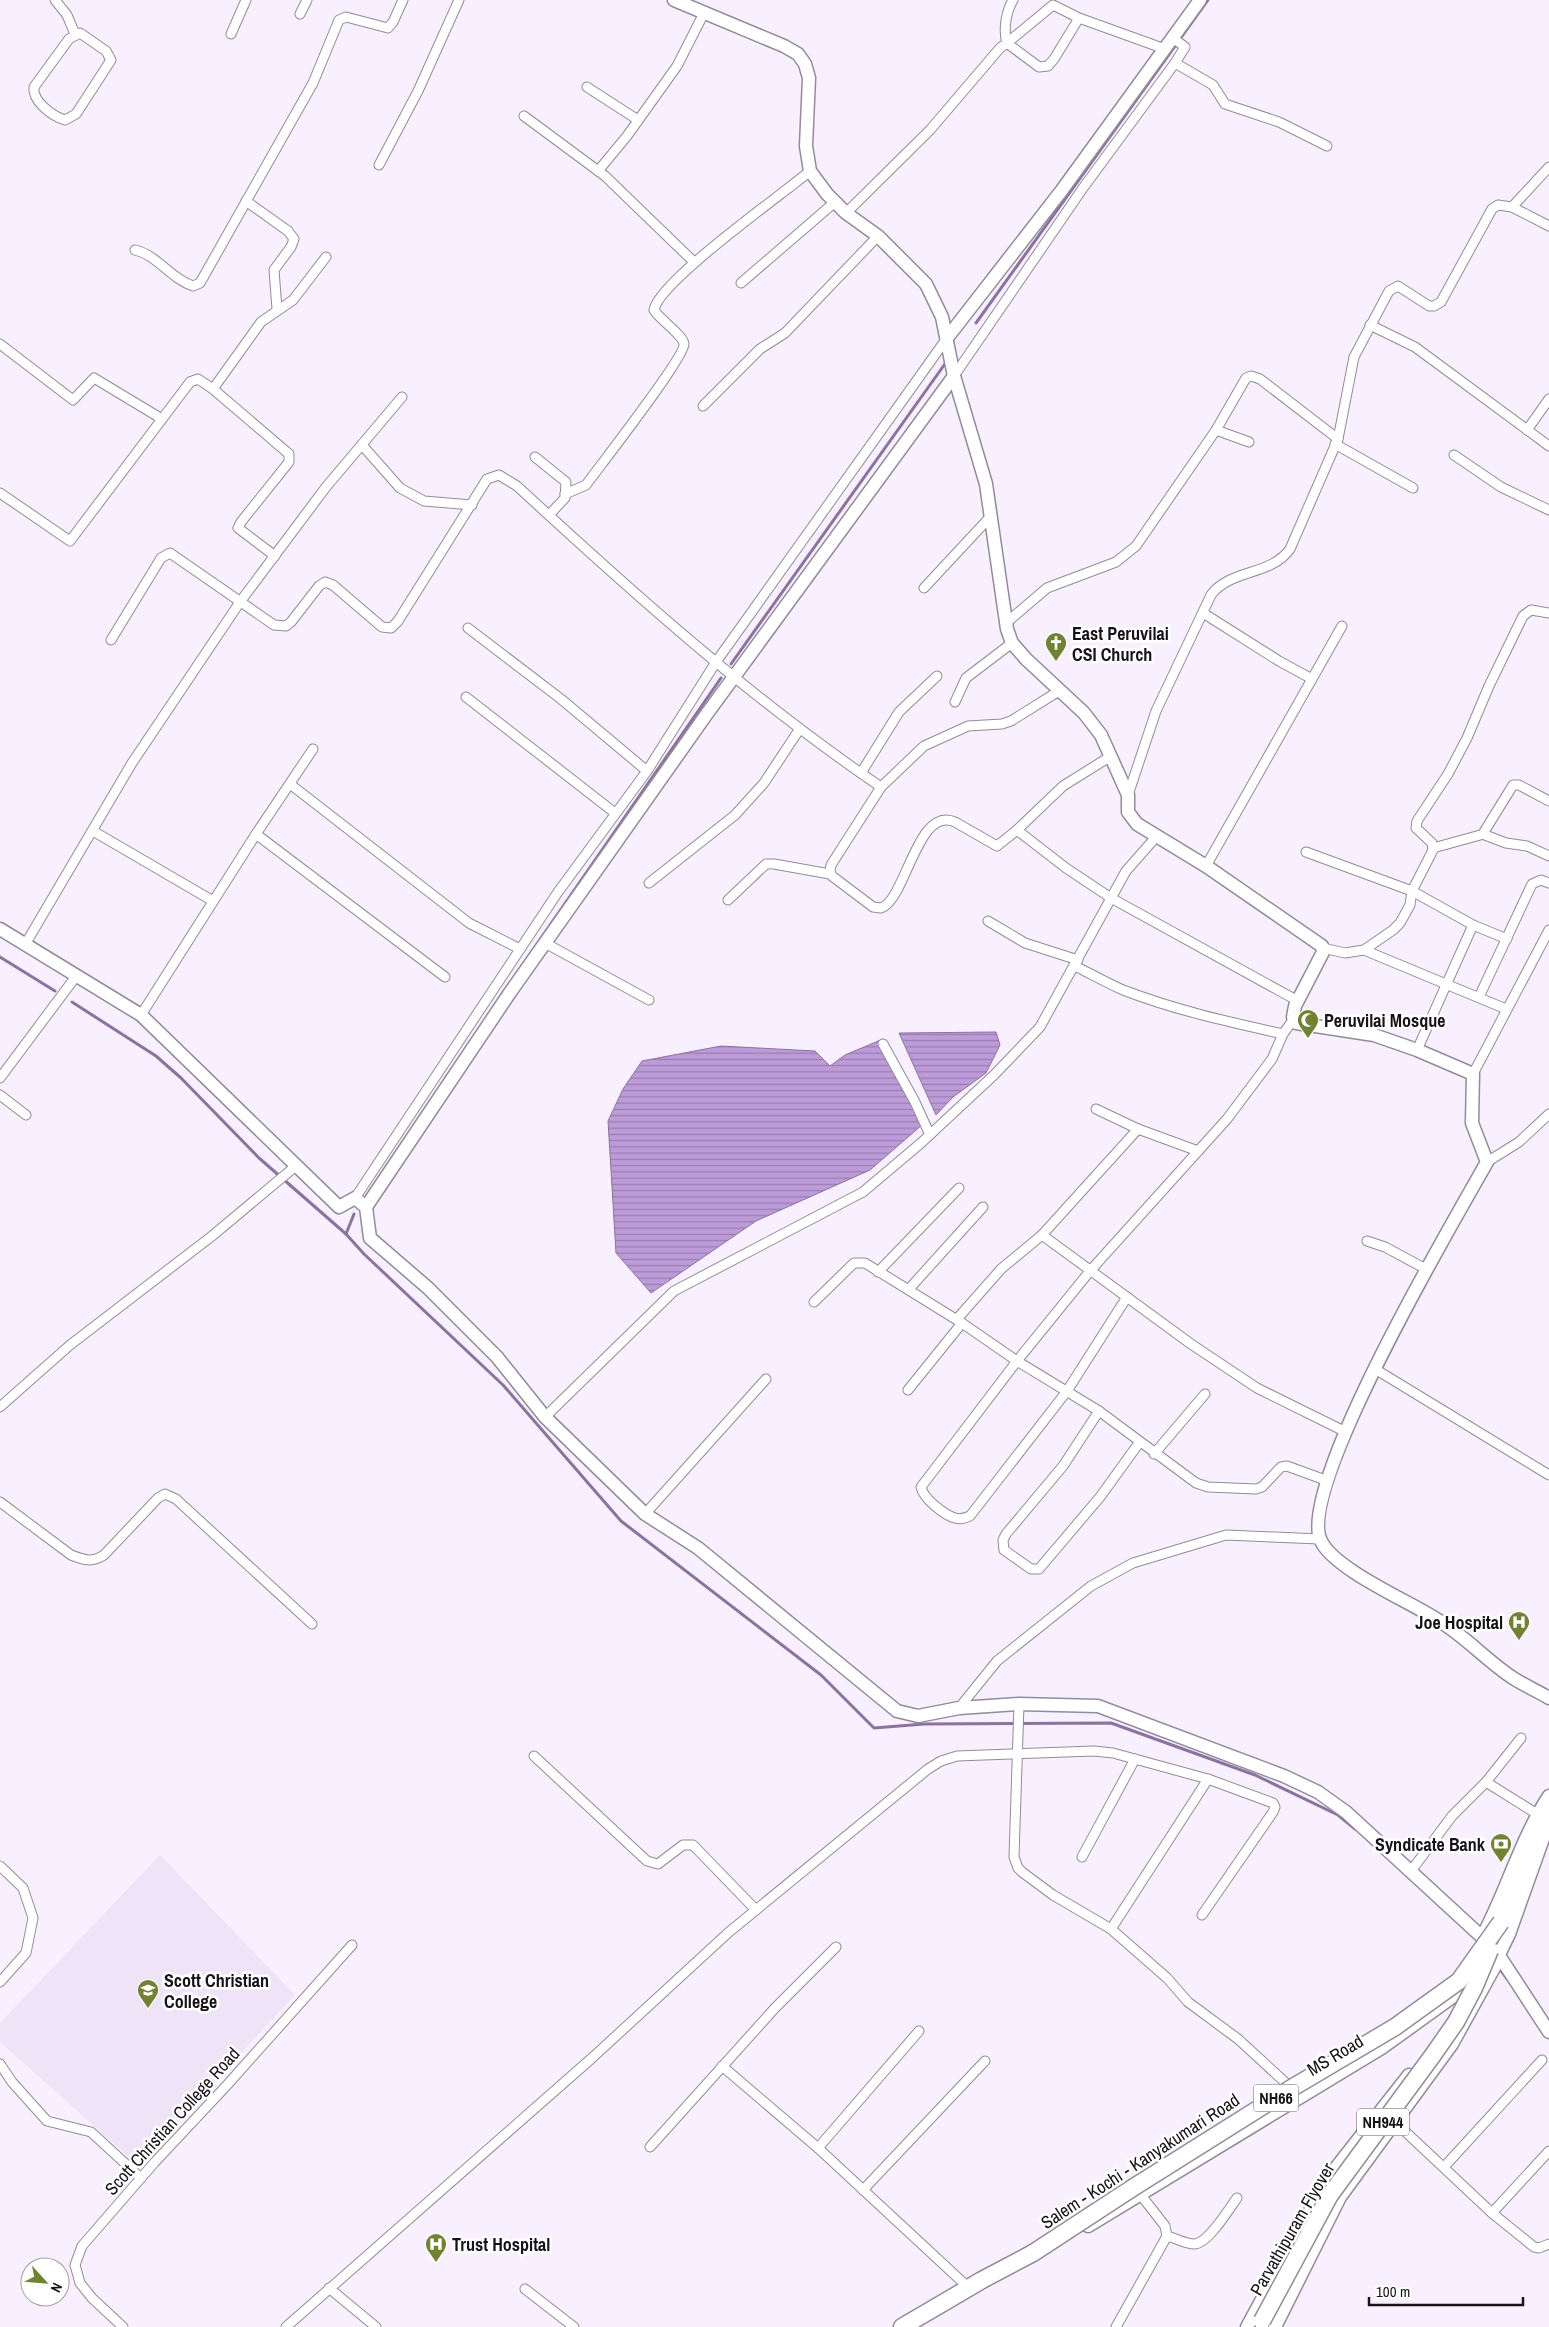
<svg xmlns="http://www.w3.org/2000/svg" width="1549" height="2327" font-family="'Archivo Narrow',sans-serif">
	<style>
		.built { fill: #eee3f7 }
		.water { fill: url(#water-rules); stroke: #8b729f }
		.lines { fill: none; stroke-linecap: round; stroke-linejoin: round }
		.stream { stroke: #8b729f; stroke-width: 3 }
		.street-casing { stroke: #928b98; stroke-width: 11 }
		.secondary-casing { stroke: #928b98; stroke-width: 15 }
		.highway-casing { stroke: #928b98; stroke-width: 19 }
		.street { stroke: #fff; stroke-width: 9 }
		.secondary { stroke: #fff; stroke-width: 12 }
		.highway { stroke: #fff; stroke-width: 16 }
		.highway-bridge-casing { stroke: #928b98; stroke-width: 19; stroke-linecap: butt }
		.highway-bridge { stroke: #fff; stroke-width: 16 }
		.labels { text-anchor: middle; dominant-baseline: central; stroke-width: 5; stroke-linejoin: round; paint-order: stroke }
		.shield { fill: #fff; stroke: #5c5a5d; stroke-width: 1 }
		.shield-label { font-size: 16px; font-weight: bold; fill: #161318 }
		.poi-label { font-size: 18px; font-weight: bold; fill: #161318; stroke: #fff; text-anchor: start }
		.street-label { font-size: 18px; fill: #161318; stroke: #fff }
	</style>
	<defs>
		<pattern id="water-rules" width="6" height="5" patternUnits="userSpaceOnUse" patternTransform="scale(1.25)"><rect width="6" height="5" fill="#bd9bd9"/><path d="M0 2.5h6" fill="none" stroke="#997daf"/></pattern>
	</defs>
	<rect width="100%" height="100%" fill="#f8f0ff"/>
	<!-- built -->
	<polygon class="built" points="160,1855 295,1995 137,2164 0,2042 0,2023"/>
	<!-- water -->
	<g class="water">
		<polygon points="996,1032 1000,1045 986,1073 953,1097 936,1115 899,1033"/>
		<polygon points="883,1039 923,1124 870,1170 756,1221 651,1293 616,1253 608,1121 623,1089 642,1061 721,1046 815,1051 830,1066 845,1055"/>
	</g>
	<g class="lines">
		<!-- stream -->
		<g class="stream">
			<polyline points="1180,39 1208,0"/>
			<polyline points="976,323 1175,46"/>
			<polyline points="731,664 947,361"/>
			<polyline points="0,957 55,991"/>
			<polyline points="519,970 721,678"/>
			<polyline points="72,1002 156,1056 181,1078 259,1158 346,1234 364,1254 503,1385 621,1521 821,1675 874,1728 924,1724 1111,1723 1255,1775 1338,1815 1355,1829"/>
			<polyline points="346,1234 354,1214"/>
			<polyline points="1499,1968 1508,1980"/>
		</g>
		<!-- street casing -->
		<g class="street-casing">
			<g id="street">
				<polyline points="55,0 67,15 75,34"/>
				<polyline points="300,14 307,0"/>
				<polyline points="1079,18 1053,5 1007,43 1039,67 1048,66 1054,59 1079,18 1165,49"/>
				<path d="M80 33 106 51 111 60 76 114 65 120C52 116 32 101 34 87L69 39Z"/>
				<polyline points="231,34 246,0"/>
				<polyline points="1175,63 1213,85 1225,104 1279,122 1327,146"/>
				<polyline points="587,87 638,120"/>
				<polyline points="524,116 605,176 694,262"/>
				<polyline points="379,165 418,91 459,0"/>
				<polyline points="598,171 627,136 677,66 704,13"/>
				<polyline points="246,201 288,231 294,239 291,247 274,270 277,309"/>
				<polyline points="1512,207 1549,167"/>
				<path d="M846 213 930 130 1000 48 1007 43C1003 30 1006 12 1013 0"/>
				<path d="M135 250C157 255 170 278 193 286L200 283 313 83 339 20 346 17 388 28 393 22 403 0"/>
				<polyline points="741,283 835,202"/>
				<polyline points="1370,325 1415,347 1549,446"/>
				<polyline points="0,344 73,400 94,378 162,419"/>
				<polyline points="954,376 1083,188 1175,63 1185,47 1173,38"/>
				<polyline points="213,389 261,322 293,300 326,257"/>
				<polyline points="703,406 760,349 785,333 878,236"/>
				<polyline points="1216,430 1249,442"/>
				<polyline points="1527,430 1549,399"/>
				<polyline points="1335,444 1413,488"/>
				<polyline points="362,445 400,488 424,501 472,505"/>
				<polyline points="1454,455 1501,487 1549,510"/>
				<polyline points="535,457 566,482 565,498 549,515"/>
				<polyline points="0,493 70,541 190,382 198,379 213,389 289,454 289,462 241,522 238,528 275,556"/>
				<path d="M565 494 586 485C599 467 685 357 684 344 683 335 659 319 654 310 658 282 783 194 810 171"/>
				<polyline points="924,588 991,516"/>
				<polyline points="1203,613 1279,661 1312,679"/>
				<polyline points="1006,623 1047,588 1116,562 1136,546 1216,430 1246,378 1251,376 1260,379 1338,439"/>
				<polyline points="468,628 561,699 647,771"/>
				<path d="M111 640 161 558 170 553 274 625 286 626 291 622 319 586 325 582 333 585 382 627 391 628 398 621 487 479 499 475 517 486C633 593 750 698 881 787"/>
				<path d="M1059 691 1011 721 1002 724 968 726 924 746 881 787 831 865 830 871 832 876 873 907 881 908C906 900 917 805 955 822L997 846 1017 830 1066 868 1111 898 1298 1001"/>
				<polyline points="466,697 615,813"/>
				<polyline points="955,702 966,678 1012,643"/>
				<polyline points="861,773 899,712 937,676"/>
				<polyline points="290,784 469,923 520,949"/>
				<path d="M1128 795 1156 711 1211 595C1230 569 1271 576 1290 549L1338 439 1354 357 1389 291 1398 286 1429 306H1434L1441 302 1492 209 1498 205 1512 207 1549 226"/>
				<polyline points="1549,801 1519,785 1513,785 1484,832 1485,835 1506,843 1527,846 1549,856"/>
				<polyline points="1017,830 1063,786 1111,756"/>
				<polyline points="93,831 213,901"/>
				<polyline points="256,834 445,977"/>
				<polyline points="1433,848 1484,834"/>
				<polyline points="1306,852 1412,891 1473,925 1507,939"/>
				<polyline points="1206,866 1342,626"/>
				<polyline points="649,883 735,815 764,783 799,730"/>
				<polyline points="728,900 766,864 774,864 830,874"/>
				<polyline points="988,921 1025,943 1078,960"/>
				<polyline points="26,943 132,763 240,602 326,487 402,397"/>
				<polyline points="545,943 649,1000"/>
				<polyline points="1323,948 1345,953 1364,950 1393,930 1400,923 1410,905 1412,891 1433,850 1432,843 1416,828 1417,821 1448,774 1467,738 1489,686 1523,616 1531,610 1549,613"/>
				<polyline points="1364,950 1506,1009"/>
				<path d="M1075 966C1091 974 1107 983 1123 990 1175 1010 1229 1022 1283 1034L1293 1020"/>
				<polyline points="1479,997 1532,884 1541,880 1549,883"/>
				<polyline points="141,1015 256,834 313,749"/>
				<polyline points="883,1044 915,1102 930,1135"/>
				<polyline points="1417,1050 1473,925"/>
				<polyline points="1473,1074 1549,930"/>
				<polyline points="0,1078 77,975"/>
				<polyline points="0,1095 26,1115"/>
				<polyline points="1096,1109 1138,1129 1198,1151"/>
				<polyline points="1487,1162 1519,1142 1549,1114"/>
				<polyline points="355,1198 558,892 647,771 716,662 947,338"/>
				<polyline points="1042,1235 1191,1344 1257,1388 1344,1431"/>
				<polyline points="1367,1241 1385,1247 1426,1269"/>
				<polyline points="878,1272 959,1188"/>
				<polyline points="909,1289 983,1207"/>
				<path d="M1127 1297 1067 1391 970 1516C965 1518 961 1520 955 1518 944 1515 923 1498 921 1487L1017 1361 1090 1271 1227 1119 1272 1059 1283 1034"/>
				<polyline points="814,1302 854,1263 865,1263 962,1323 1017,1361 1099,1411 1196,1483 1208,1487 1256,1489 1262,1487 1281,1467 1287,1466 1328,1481"/>
				<polyline points="957,1319 1001,1269 1042,1235 1138,1129"/>
				<polyline points="1375,1369 1549,1475"/>
				<polyline points="908,1390 962,1323"/>
				<polyline points="0,1407 70,1345 212,1236 297,1165"/>
				<polyline points="1099,1411 1063,1466 1006,1534 1003,1540 1004,1550 1031,1569 1039,1569 1100,1497 1139,1443"/>
				<polyline points="545,1417 674,1291 863,1192 921,1143 994,1075 1040,1027 1126,871 1156,837"/>
				<polyline points="1154,1454 1205,1394"/>
				<path d="M0 1502 71 1555C84 1560 92 1563 104 1555L158 1498 165 1494 176 1499 312 1624"/>
				<polyline points="645,1514 766,1379"/>
				<polyline points="1019,1704 1014,1857 1018,1868 1022,1872 1053,1895 1111,1929 1167,1978 1188,2002 1238,2039 1287,2084"/>
				<polyline points="959,1708 997,1661 1091,1586 1133,1563 1226,1535 1320,1539"/>
				<polyline points="534,1756 647,1861 658,1864 683,1845 693,1845 756,1910"/>
				<polyline points="1486,1782 1537,1814"/>
				<polyline points="1082,1857 1135,1759"/>
				<polyline points="0,1866 23,1888 33,1918 26,1953 0,1982"/>
				<polyline points="1411,1871 1452,1816 1486,1782 1521,1738"/>
				<polyline points="1111,1929 1208,1779"/>
				<polyline points="0,2064 12,2082 47,2121 91,2132 141,2178"/>
				<polyline points="722,2066 818,2148 969,2288"/>
				<polyline points="1395,2122 1492,2213 1534,2247 1539,2248 1549,2244"/>
				<polyline points="650,2147 775,2008 836,1947"/>
				<polyline points="818,2148 919,2031"/>
				<polyline points="1444,2167 1542,2060"/>
				<polyline points="863,2190 985,2061"/>
				<polyline points="1492,2213 1549,2151"/>
				<path d="M1167 2236C1175 2238 1186 2244 1194 2244 1208 2244 1229 2209 1237 2198"/>
				<polyline points="329,2288 376,2327"/>
				<polyline points="525,2289 574,2327"/>
				<polyline points="123,2327 92,2298 80,2283 75,2265 82,2246 154,2163 228,2084 352,1945"/>
				<polyline points="286,2327 592,2058 729,1932 928,1769 941,1761 957,1756 1094,1751 1113,1753 1208,1779 1273,1803 1275,1807 1273,1812 1202,1915"/>
				<polyline points="1116,2327 1167,2236 1165,2226 1140,2194"/>
			</g>
		</g>
		<!-- secondary casing -->
		<g class="secondary-casing">
			<g id="secondary">
				<path d="M674 0 784 46 798 54 805 64 809 78 806 146 810 171 827 194 846 213 878 236 926 284 942 317 954 376 986 484 1007 629 1012 643 1026 659 1084 713 1101 735 1128 795V812L1137 824 1206 866 1322 946 1323 952 1295 1006 1293 1017 1296 1023 1374 1035 1417 1050 1473 1074 1472 1123 1487 1162C1455 1219 1295 1489 1321 1541 1335 1570 1409 1601 1438 1620 1465 1636 1487 1661 1513 1678 1524 1685 1537 1691 1549 1698"/>
				<polyline points="947,338 1062,190 1200,0"/>
				<polyline points="0,929 141,1015 339,1207 355,1198 366,1207 370,1238 428,1288 497,1357 545,1417 645,1514 698,1548 897,1711 918,1716 959,1708 1019,1704 1098,1706 1284,1776 1318,1792 1346,1812 1482,1937 1500,1957 1549,2032"/>
				<polyline points="366,1207 509,994 706,715 954,376"/>
				<path d="M1482 1937C1507 1891 1520 1840 1549 1796"/>
				<polyline points="1496,1961 1509,1934 1545,1833"/>
				<polyline points="1088,2226 1383,2047 1476,1980"/>
				<polyline points="1247,2327 1328,2178 1409,2075"/>
				<polyline points="1275,2327 1340,2197 1452,2044 1500,1957"/>
			</g>
		</g>
		<!-- highway casing -->
		<g class="highway-casing">
			<g id="highway">
				<polyline points="1501,1922 1527,1854 1549,1811"/>
				<polyline points="902,2327 982,2280 1033,2253"/>
			</g>
		</g>
		<!-- street -->
		<use href="#street" class="street"/>
		<!-- secondary -->
		<use href="#secondary" class="secondary"/>
		<!-- highway -->
		<use href="#highway" class="highway"/>
		<!-- highway-bridge casing -->
		<g class="highway-bridge-casing">
			<g id="highway-bridge">
				<polyline points="1033,2253 1134,2187 1290,2089 1395,2027 1420,2009 1459,1981 1501,1922"/>
				<polyline points="1262,2321 1330,2195 1433,2055 1456,2022 1474,1988 1490,1950"/>
			</g>
		</g>
		<!-- highway-bridge -->
		<use href="#highway-bridge" class="highway-bridge"/>
	</g>
	<!-- icons -->
	<defs>
		<g id="church-pin" transform="scale(1.125)"><path d="M0 17L-7.5 6A9.5 9.5 0 1 1 7.5 6Z" fill="#718231" stroke="#fff"/><path d="M-1.2-6h2.4v3.5h3.3v2.4h-3.3V6h-2.4V-.1h-3.3v-2.4h3.3Z" fill="#fff"/></g>
		<g id="mosque-pin" transform="scale(1.125)"><path d="M0 17L-7.5 6A9.5 9.5 0 1 1 7.5 6Z" fill="#718231" stroke="#fff"/><path d="M3.5-4.9A6 6 0 1 0 3.5 4.9A5 5 0 1 1 3.5-4.9Z" fill="#fff"/></g>
		<g id="hospital-pin" transform="scale(1.125)"><path d="M0 17L-7.5 6A9.5 9.5 0 1 1 7.5 6Z" fill="#718231" stroke="#fff"/><path d="M-5-5h3v3.5h4V-5h3V5h-3V1.5h-4V5h-3Z" fill="#fff"/></g>
		<g id="bank-pin" transform="scale(1.125)"><path d="M0 17L-7.5 6A9.5 9.5 0 1 1 7.5 6Z" fill="#718231" stroke="#fff"/><path d="M-6-4H6V4H-6ZM0-2.3a2.3 2.3 0 1 0 0 4.6a2.3 2.3 0 1 0 0-4.6Z" fill="#fff"/></g>
		<g id="school-pin" transform="scale(1.125)"><path d="M0 17L-7.5 6A9.5 9.5 0 1 1 7.5 6Z" fill="#718231" stroke="#fff"/><path d="M0-5L7-2L0 1L-7-2ZM-4 1L0 2.5L4 1V4Q0 6-4 4Z" fill="#fff"/></g>
	</defs>
	<g fill-rule="evenodd">
		<use href="#church-pin" x="1056" y="643"/>
		<use href="#mosque-pin" x="1308" y="1020"/>
		<use href="#hospital-pin" x="1519" y="1622"/>
		<use href="#bank-pin" x="1501" y="1844"/>
		<use href="#school-pin" x="148" y="1990"/>
		<use href="#hospital-pin" x="436" y="2244"/>
	</g>
	<g class="labels">
		<!-- shield labels -->
		<g class="shield">
			<rect x="1253.5" y="2084.5" width="45" height="27" rx="4"/>
			<rect x="1357" y="2108.5" width="52" height="27" rx="4"/>
		</g>
		<g class="shield-label">
			<text x="1276" y="2098">NH66</text>
			<text x="1383" y="2122">NH944</text>
		</g>
		<!-- poi labels -->
		<g class="poi-label">
			<text x="1072" y="633">East Peruvilai<tspan x="1072" dy="21">CSI Church</tspan></text>
			<text x="1324" y="1020">Peruvilai Mosque</text>
			<text x="1503" y="1622" text-anchor="end">Joe Hospital</text>
			<text x="1485" y="1844" text-anchor="end">Syndicate Bank</text>
			<text x="164" y="1980">Scott Christian<tspan x="164" dy="21">College</tspan></text>
			<text x="452" y="2244">Trust Hospital</text>
		</g>
		<!-- street labels -->
		<g class="street-label">
			<text transform="translate(1335 2055) rotate(-31)">MS Road</text>
			<text transform="translate(172 2121) rotate(-48)">Scott Christian College Road</text>
			<text transform="translate(1140 2161) rotate(-33)">Salem - Kochi - Kanyakumari Road</text>
			<text transform="translate(1292 2229) rotate(-60)">Parvathipuram Flyover</text>
		</g>
	</g>
	<!-- north arrow -->
	<g transform="translate(45 2282) rotate(116)"><circle r="24" fill="#ffffff" stroke="#a2a1a3"/>
	<path d="M0-4L9 19L0 12L-9 19Z" fill="#718231"/>
	<text y="-8" font-size="14" font-weight="bold" text-anchor="middle" fill="#161318">N</text>
	</g>
	<!-- scale -->
	<path d="M1369 2297v8h154v-8" fill="none" stroke="#161318" stroke-width="2.5"/>
	<text x="1376" y="2297" font-size="15" fill="#161318" stroke="#ffffff" stroke-width="4" paint-order="stroke">100 m</text>
</svg>
